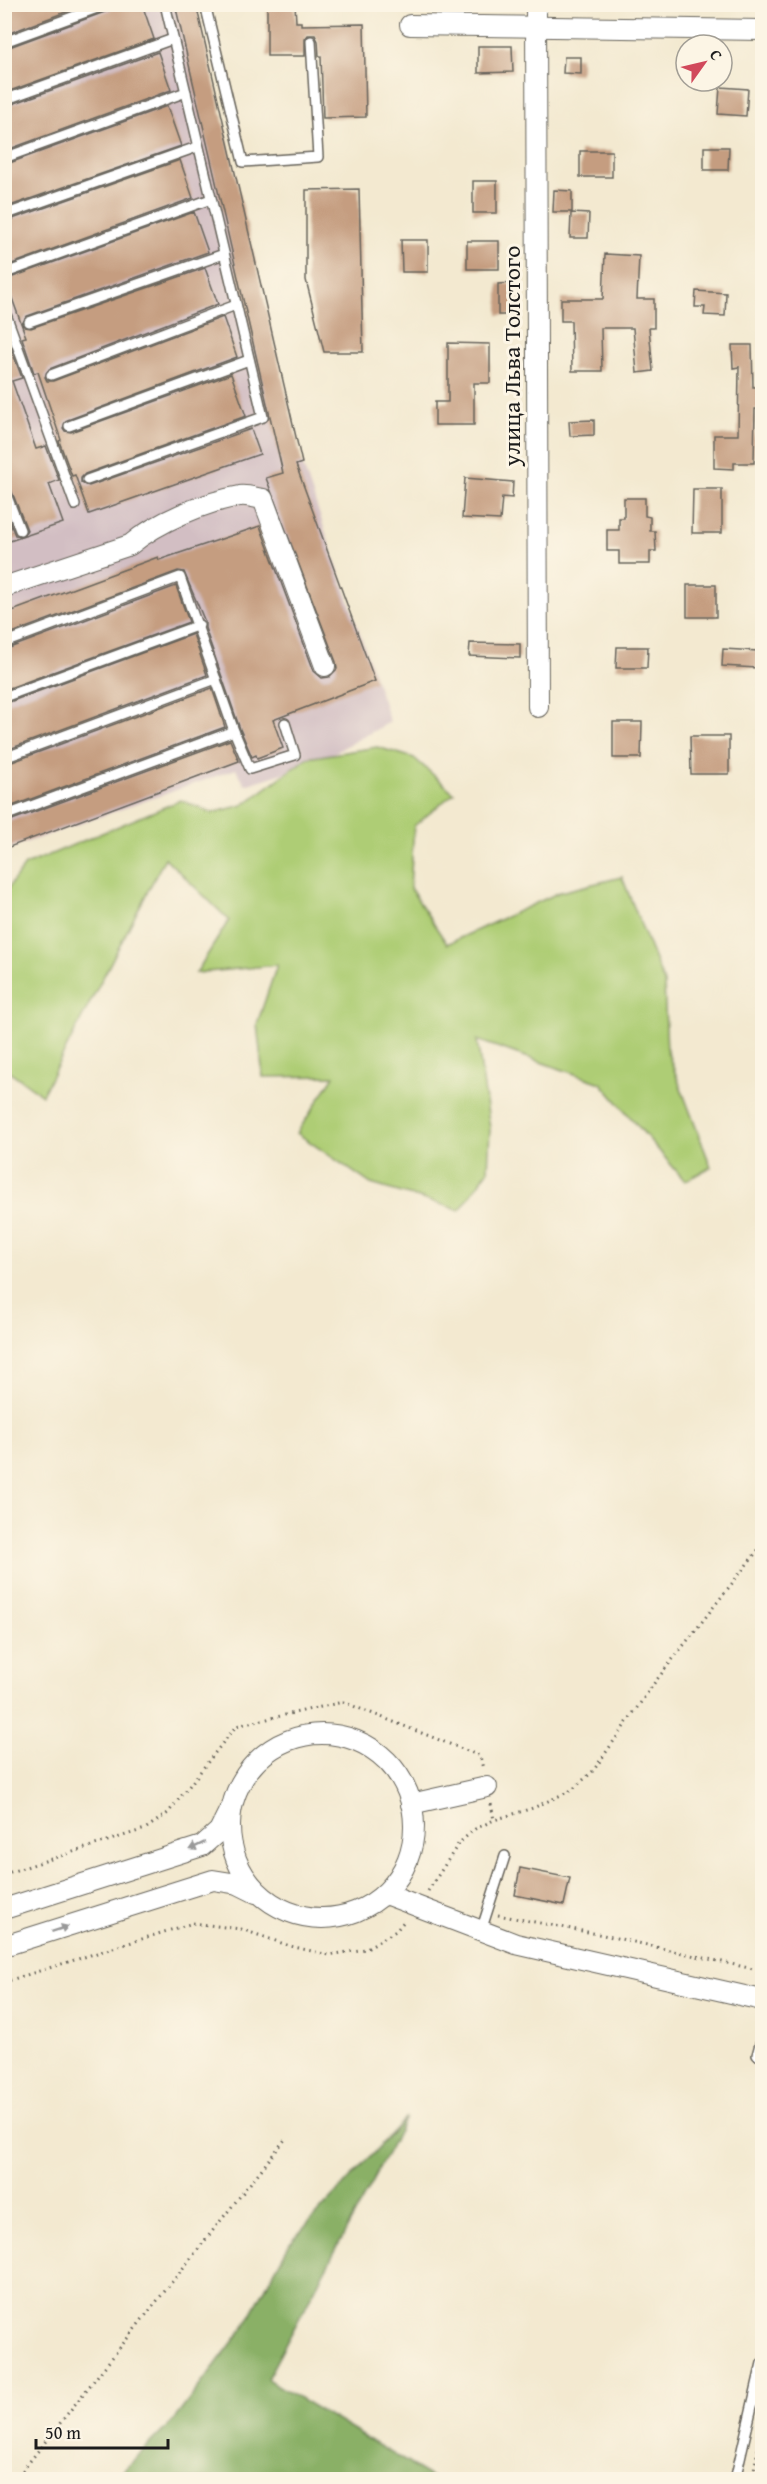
<svg xmlns="http://www.w3.org/2000/svg" width="767" height="2484" font-family="'Gentium Book Plus',serif">
	<style>
		.industrial { fill: #d2bec3 }
		.green { fill: #aecd75; stroke: #657448; stroke-width: 1.5 }
		.forest { fill: #8ab066; stroke: #536641; stroke-width: 1.5 }
		.building { fill: #c59d80 }
		.lines { fill: none; stroke-linecap: round; stroke-linejoin: round }
		.service-casing { stroke: #67645b; stroke-width: 12 }
		.minor-casing { stroke: #67645b; stroke-width: 22 }
		.path { stroke: #67645b; stroke-width: 3; stroke-dasharray: 1.5 4.5; stroke-linecap: butt }
		.service { stroke: #fff; stroke-width: 9 }
		.minor { stroke: #fff; stroke-width: 20 }
		.oneway { fill: #999 }
		.labels { text-anchor: middle; dominant-baseline: central; stroke-width: 6; stroke-linejoin: round; paint-order: stroke }
		.street-label { font-size: 24px; fill: #1c1c1c; stroke: #fcf5e5 }
	</style>
	<rect width="100%" height="100%" fill="#fcf5e5"/>
	<filter id="ink" filterUnits="userSpaceOnUse"><feTurbulence type="fractalNoise" baseFrequency=".0167" numOctaves="2"/><feDisplacementMap in="SourceGraphic" scale="12" xChannelSelector="R" yChannelSelector="G"/><feConvolveMatrix kernelMatrix="1 2 1 2 8 2 1 2 1" color-interpolation-filters="sRGB"/></filter>
	<filter id="wash" filterUnits="userSpaceOnUse"><feTurbulence type="fractalNoise" baseFrequency=".008" numOctaves="4" result="noise"/><feDisplacementMap in="SourceGraphic" scale="24" xChannelSelector="R" yChannelSelector="G"/><feGaussianBlur stdDeviation="1.35" result="paint"/><feColorMatrix in="noise" values="0 0 0 0 0 0 0 0 0 0 0 0 0 0 0 0 0 1.4 0 .05"/><feComposite in="paint" operator="in"/></filter>
	<g filter="url(#wash)">
		<rect width="100%" height="100%" fill="#f3e9d0"/>
		<!-- industrial -->
		<polygon class="industrial" points="4,5 196,5 302,463 390,722 315,763 245,785 236,769 5,850"/>
		<!-- green -->
		<polygon class="green" points="377,747 414,758 454,793 414,826 410,888 447,944 560,892 622,877 664,983 667,1051 711,1167 685,1181 601,1083 477,1040 490,1128 488,1171 460,1210 371,1184 297,1133 334,1076 263,1077 257,1024 277,965 196,973 229,920 165,858 42,1095 5,1068 5,892 25,865 181,800 212,813 243,805 307,758"/>
		<!-- forest -->
		<polygon class="forest" points="406,2118 267,2379 435,2479 115,2479 173,2421 244,2327 290,2243"/>
		<g id="blocks">
			<!-- building -->
			<g class="building">
				<polygon points="4,4 87,4 4,35"/>
				<polygon points="115,4 142,4 154,39 4,93 4,49 110,10"/>
				<polygon points="175,4 196,4 302,463 296,465 375,681 273,720 283,748 257,758 256,755 252,757 240,729 205,628 205,622 184,572 178,571 4,636 4,614 158,557 159,560 260,526 314,671 322,678 329,677 337,669 336,662 266,478 283,473"/>
				<polygon points="267,4 295,4 296,22 301,22 301,25 364,24 366,117 323,118 321,56 319,56 318,41 315,35 308,35 305,39 305,56 267,56"/>
				<polygon points="478,46 512,46 513,72 478,73"/>
				<polygon points="158,52 171,90 4,151 4,107"/>
				<polygon points="564,57 581,57 581,74 563,73"/>
				<polygon points="720,87 748,89 746,116 718,114"/>
				<polygon points="167,106 181,146 4,208 4,165"/>
				<polygon points="704,147 729,147 728,170 704,170"/>
				<rect x="580" y="151" width="32" height="26"/>
				<polygon points="180,160 193,198 9,265 4,269 4,222"/>
				<rect x="473" y="181" width="24" height="32"/>
				<polygon points="359,189 363,352 324,352 306,280 306,190"/>
				<polygon points="554,190 572,191 572,212 553,212"/>
				<polygon points="194,212 208,252 27,316 22,324 25,327 31,328 205,268 218,304 49,369 45,377 47,381 53,381 223,317 237,357 67,420 63,428 65,431 71,432 231,374 246,416 85,474 81,478 81,483 89,486 251,429 260,454 89,514 75,475 72,476 59,441 61,440 38,372 34,373 22,338 26,337 4,276 4,272 7,276 13,277"/>
				<polygon points="571,213 589,214 588,238 570,238"/>
				<polygon points="401,240 428,240 428,272 402,272"/>
				<rect x="467" y="241" width="32" height="28"/>
				<polygon points="605,254 639,256 637,299 654,299 654,328 649,328 653,371 637,373 633,328 601,328 602,371 572,371 571,321 561,321 561,299 603,299"/>
				<polygon points="516,283 517,315 498,315 498,284"/>
				<polygon points="696,291 726,293 725,316 704,315 705,307 695,307"/>
				<polygon points="9,343 22,378 12,381 36,449 46,446 59,480 49,484 63,523 4,543 4,509 15,535 23,536 27,530 10,487 4,482 4,344"/>
				<polygon points="448,343 490,344 490,383 474,383 474,425 435,425 435,402 448,402"/>
				<polygon points="732,345 752,345 753,387 760,387 760,409 755,409 754,463 734,463 734,469 714,468 714,435 738,435 739,367 733,368"/>
				<polygon points="594,420 594,435 570,436 569,421"/>
				<polygon points="465,478 513,482 512,498 502,497 500,520 462,518"/>
				<polygon points="693,489 722,489 722,533 692,533"/>
				<polygon points="624,498 645,498 645,516 650,517 650,531 655,531 656,551 650,551 650,564 619,564 619,551 607,551 607,530 619,530 619,518 624,518"/>
				<rect x="687" y="585" width="29" height="32"/>
				<polygon points="176,586 189,622 4,690 4,650"/>
				<polygon points="193,634 207,675 4,751 4,704"/>
				<polygon points="470,643 520,644 520,658 469,656"/>
				<polygon points="617,647 648,647 647,668 616,668"/>
				<polygon points="723,649 758,651 757,668 722,666"/>
				<polygon points="212,688 225,727 4,809 4,765"/>
				<polygon points="613,722 642,722 641,758 613,758"/>
				<polygon points="690,736 729,736 729,774 691,774"/>
				<polygon points="230,740 239,761 4,849 4,823"/>
				<polygon points="520,1868 570,1878 564,1905 515,1895"/>
			</g>
		</g>
	</g>
	<g filter="url(#ink)">
		<use href="#blocks" fill-opacity="0" stroke="#67645b" stroke-width="1.5"/>
		<g class="lines">
			<!-- service casing -->
			<g class="service-casing">
				<g id="service">
					<polyline points="205,4 243,162 318,157 311,41"/>
					<polyline points="4,42 108,4"/>
					<polyline points="4,100 173,39"/>
					<polyline points="4,158 186,92"/>
					<polyline points="4,215 197,147"/>
					<polyline points="11,271 211,199"/>
					<polyline points="4,309 75,505"/>
					<polyline points="29,322 224,254"/>
					<polyline points="51,375 236,305"/>
					<polyline points="69,426 249,360"/>
					<polyline points="87,480 263,417 165,4"/>
					<polyline points="4,489 20,530"/>
					<polyline points="4,643 180,577 234,731 250,769 295,755 285,723"/>
					<polyline points="4,697 199,625"/>
					<polyline points="4,758 216,679"/>
					<polyline points="4,816 234,731"/>
					<polyline points="481,1931 505,1856"/>
					<polyline points="757,2055 762,2037"/>
					<polyline points="735,2480 762,2363"/>
				</g>
			</g>
			<!-- minor casing -->
			<g class="minor-casing">
				<g id="minor">
					<polyline points="536,4 538,707"/>
					<polyline points="410,25 762,30"/>
					<path d="M4 587 130 545C157 522 205 502 240 496 247 495 256 498 263 499L325 666"/>
					<circle cx="322" cy="1826" r="92"/>
					<polyline points="411,1804 487,1787"/>
					<polyline points="385,1894 516,1944 762,2000"/>
					<polyline points="4,1909 202,1846 219,1831 229,1811"/>
					<polyline points="4,1946 213,1880 238,1884 256,1893"/>
				</g>
			</g>
			<!-- path -->
			<g class="path">
				<polyline points="491,1804 494,1820"/>
				<polyline points="4,1874 145,1829 168,1813 236,1726 343,1702 480,1756 483,1769"/>
				<polyline points="428,1891 459,1843 475,1829 494,1820 533,1808 572,1790 593,1771 655,1682 762,1545"/>
				<polyline points="498,1915 603,1935 762,1971"/>
				<polyline points="4,1982 193,1923 241,1929 290,1946 329,1955 365,1949 396,1931 405,1920"/>
				<polyline points="15,2480 287,2137"/>
				<polyline points="752,2480 761,2434"/>
			</g>
			<!-- service -->
			<use href="#service" class="service"/>
			<!-- minor -->
			<use href="#minor" class="minor"/>
		</g>
		<!-- one-way arrows -->
		<defs><path id="oneway-solid" d="M-6-.8H1V-3.2L6.5 0L1 3.2V.8H-6Z" transform="scale(1.5)"/></defs>
		<g class="oneway">
			<use href="#oneway-solid" transform="translate(197 1846) rotate(155)"/>
			<use href="#oneway-solid" transform="translate(60 1929) rotate(-18)"/>
		</g>
	</g>
	<g class="labels">
		<!-- street labels -->
		<g class="street-label">
			<text transform="translate(511 356) rotate(-90)">улица Льва Толстого</text>
		</g>
	</g>
	<!-- margin -->
	<rect width="767" height="2484" fill="none" stroke="#fcf5e5" stroke-width="24"/>
	<!-- north arrow -->
	<g transform="translate(704 63) rotate(56)"><circle r="28" fill="#fcf5e5" stroke="#a29e95" stroke-width="1.5"/>
	<path d="M0-4.5L10 22L0 15L-10 22Z" fill="#d1495b"/>
	<text y="-9" font-size="16" font-weight="bold" text-anchor="middle" fill="#1c1c1c">С</text>
	</g>
	<!-- scale -->
	<path d="M36 2439v9h132v-9" fill="none" stroke="#1c1c1c" stroke-width="3"/>
	<text x="45" y="2439" font-size="18" fill="#1c1c1c" stroke="#fcf5e5" stroke-width="4.5" paint-order="stroke">50 m</text>
</svg>
